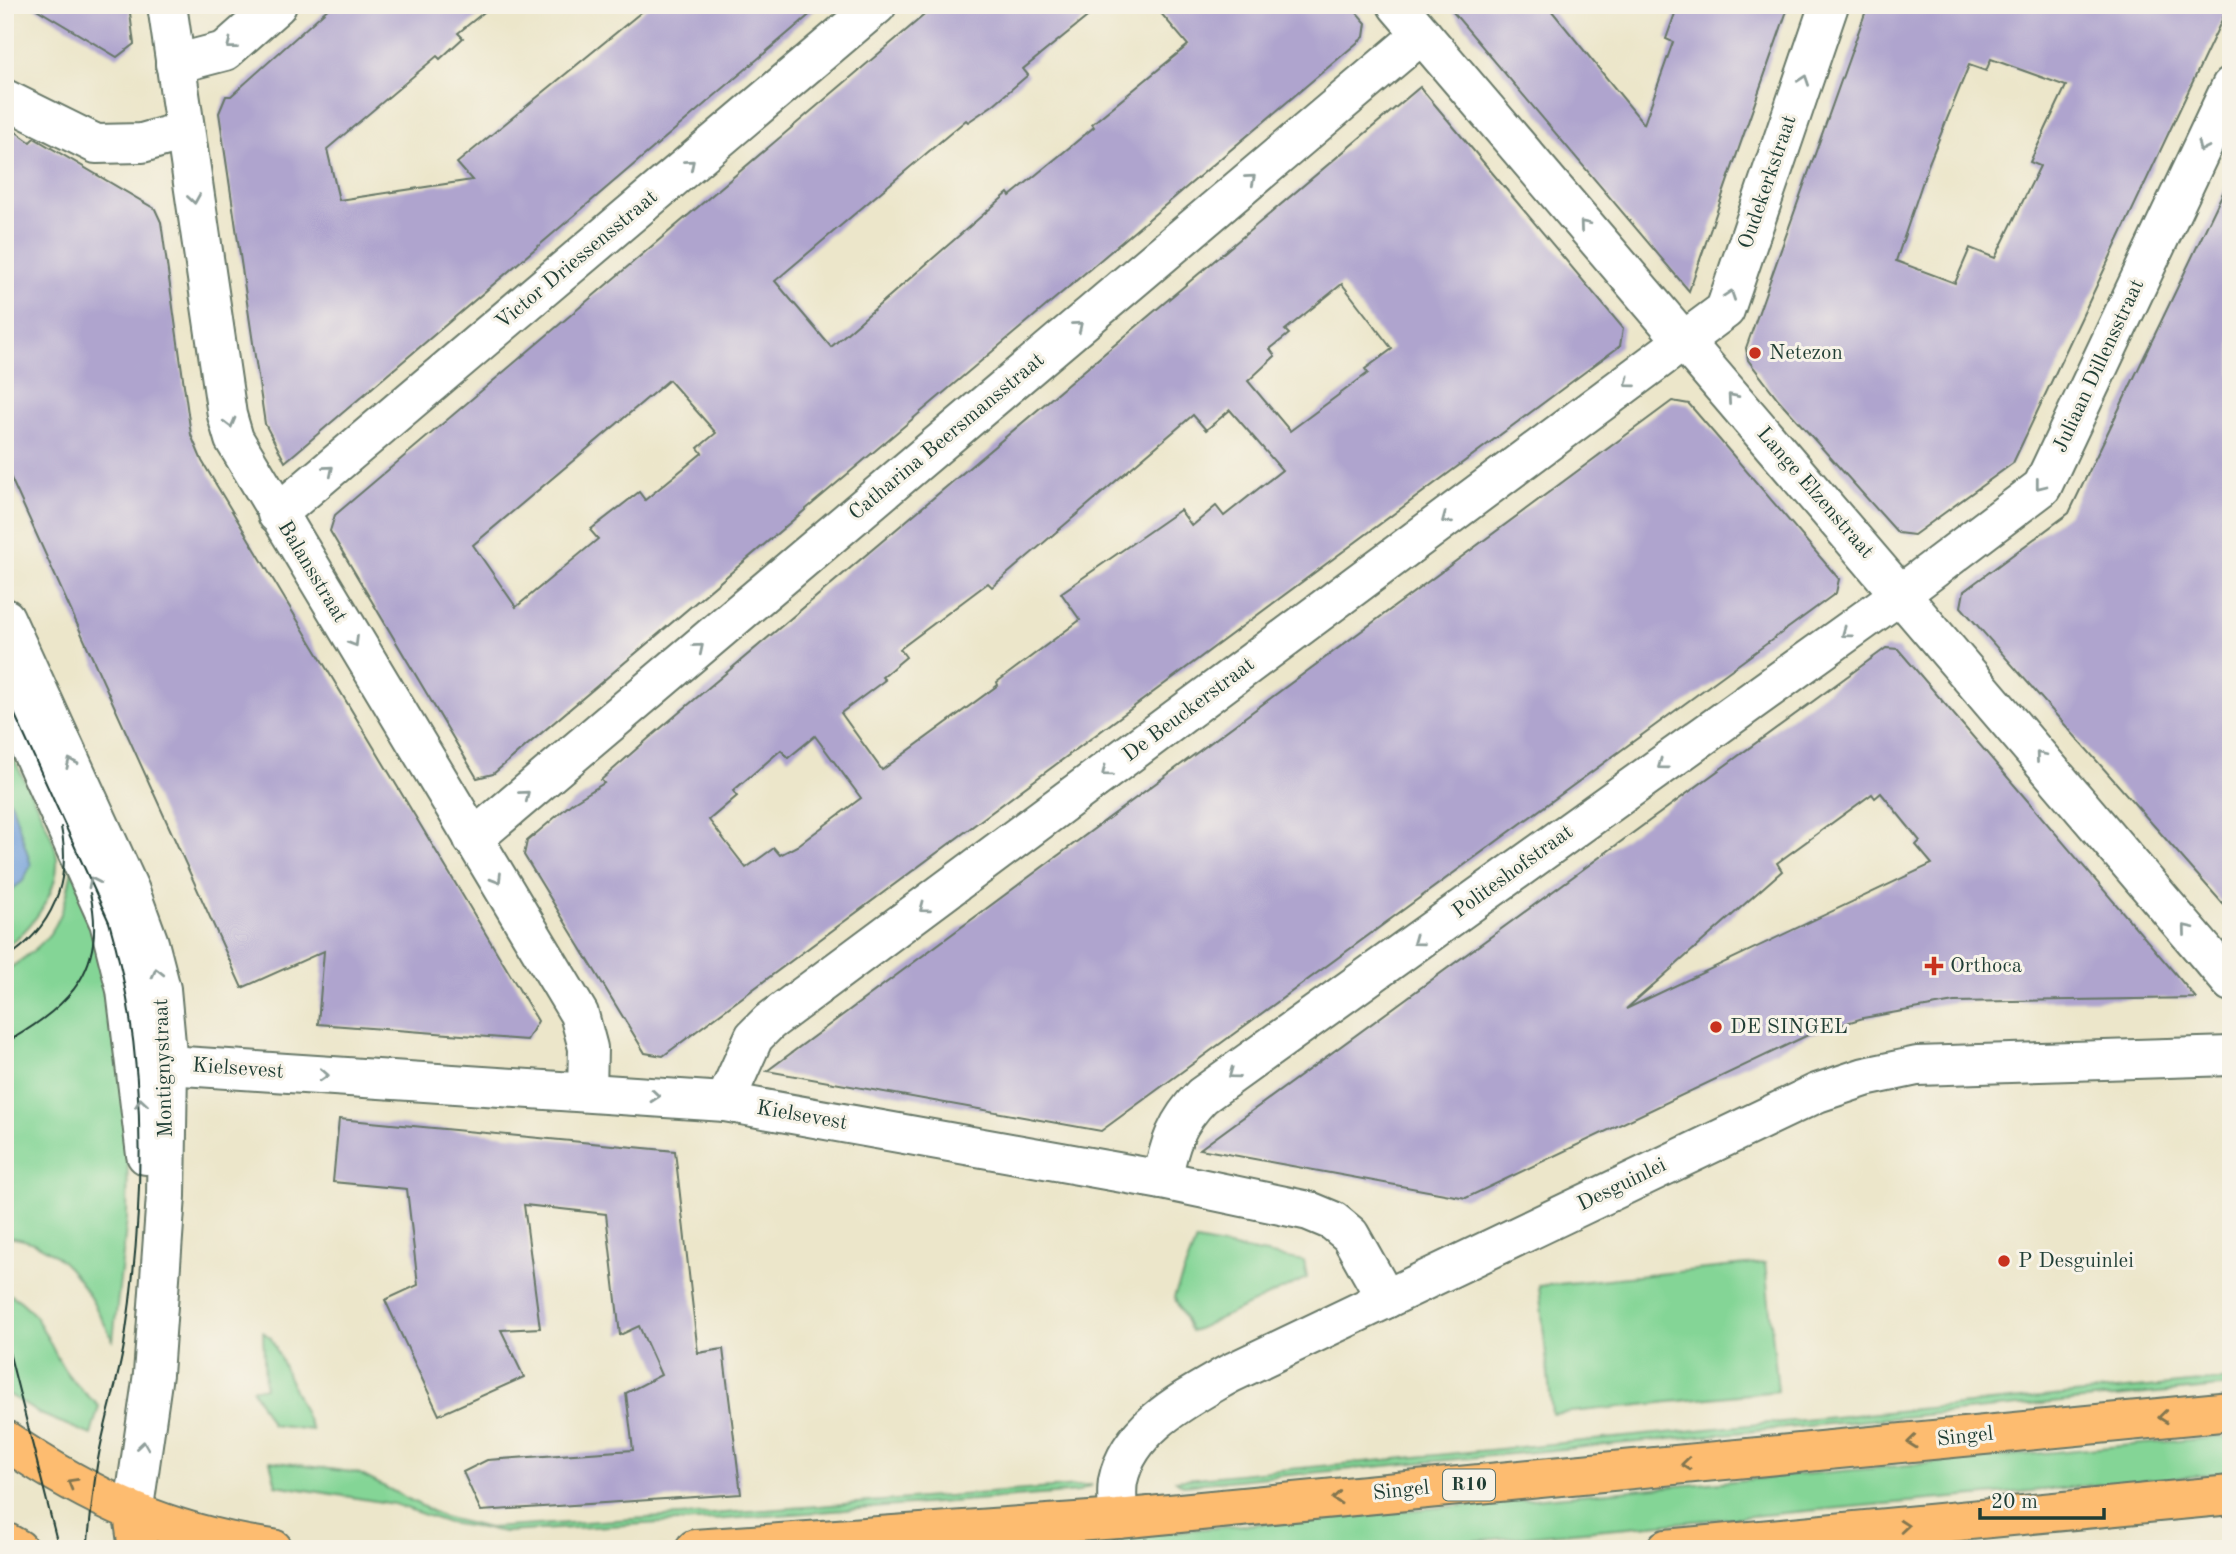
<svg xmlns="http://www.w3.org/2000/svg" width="2236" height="1554" font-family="'Old Standard TT',serif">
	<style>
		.green { fill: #84d596; stroke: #528965; stroke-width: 2 }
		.water { fill: #719fda; stroke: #486e87; stroke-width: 2 }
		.building { fill: #afa4ce; fill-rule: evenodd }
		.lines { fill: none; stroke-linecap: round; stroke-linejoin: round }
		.minor-casing { stroke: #677868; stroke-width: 42 }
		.major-casing { stroke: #677868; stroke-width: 42 }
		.minor { stroke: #fff; stroke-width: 38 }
		.major { stroke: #fdbc70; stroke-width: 38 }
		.tram { stroke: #1f3d34; stroke-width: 2 }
		.oneway { stroke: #8f9e9a }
		.oneway2 { stroke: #83764f }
		.poi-dot { fill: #c8321e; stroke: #f7f3e8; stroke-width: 2.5 }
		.labels { text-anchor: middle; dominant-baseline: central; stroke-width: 6; stroke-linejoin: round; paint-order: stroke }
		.shield { fill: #f7f3e8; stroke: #60746a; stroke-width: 2 }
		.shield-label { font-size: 19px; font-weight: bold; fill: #1f3d34 }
		.street-label { font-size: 21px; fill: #1f3d34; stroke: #f7f3e8 }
		.poi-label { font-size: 21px; fill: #1f3d34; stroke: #f7f3e8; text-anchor: start }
	</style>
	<rect width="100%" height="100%" fill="#f7f3e8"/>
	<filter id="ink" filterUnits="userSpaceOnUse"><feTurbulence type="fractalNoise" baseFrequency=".0143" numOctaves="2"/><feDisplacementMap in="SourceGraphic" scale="14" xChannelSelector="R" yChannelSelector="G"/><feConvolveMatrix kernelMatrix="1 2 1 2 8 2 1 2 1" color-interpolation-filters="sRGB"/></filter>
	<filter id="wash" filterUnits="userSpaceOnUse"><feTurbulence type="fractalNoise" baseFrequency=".00686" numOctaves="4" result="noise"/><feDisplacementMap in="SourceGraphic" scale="28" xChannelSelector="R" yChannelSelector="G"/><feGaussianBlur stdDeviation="1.57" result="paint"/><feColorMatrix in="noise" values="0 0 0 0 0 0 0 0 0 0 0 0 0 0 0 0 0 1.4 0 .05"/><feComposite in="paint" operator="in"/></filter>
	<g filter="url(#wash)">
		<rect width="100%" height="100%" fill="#ece6ca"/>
		<!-- green -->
		<g class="green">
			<path d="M5 753 14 759C27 787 44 815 54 844 67 882 35 927 5 947Z"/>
			<path d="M72 869 101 933 128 1140 127 1219 113 1340C88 1293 66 1241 5 1237V971C54 939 62 925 72 869Z"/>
			<polygon points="1196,1241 1304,1261 1307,1278 1191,1332 1174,1297"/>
			<polygon points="1765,1263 1778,1391 1552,1414 1539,1286"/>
			<path d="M5 1292C40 1307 45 1339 64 1369 73 1383 87 1395 99 1406L91 1435 38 1413 8 1394Z"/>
			<polygon points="263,1332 271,1338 312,1430 272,1425 252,1388 265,1388"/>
			<polygon points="2231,1379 2231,1386 1183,1485 1176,1480"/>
			<polygon points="2231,1436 2231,1473 1383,1549 979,1549"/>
			<polygon points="270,1461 358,1473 443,1517 489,1528 712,1514 1091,1485 1078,1492 712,1520 505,1532 448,1523 394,1504 276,1485"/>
		</g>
		<!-- water -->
		<polygon class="water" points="5,794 12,804 31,865 23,881 5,895"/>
		<g id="blocks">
			<!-- building -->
			<g class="building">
				<polygon points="30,5 129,5 134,44 117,57"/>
				<polygon points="332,5 493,5 458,33 463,38 440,59 437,56 327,149 339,200 472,180 457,163 650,5 821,5 285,462 265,424 219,113 226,96 231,96"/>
				<path d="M936 5H1102L1023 69 1028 75 993 105 968 122 966 120 775 281 831 347 1008 193 1010 196 1070 147 1094 127 1092 124 1188 45 1154 5H1350L1366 23 1364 37 493 774 477 778 330 531 335 515ZM669 380 716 433 698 448 702 453 645 500 639 492 590 530 598 539 516 607 473 545Z"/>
				<polygon points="1447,5 1547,5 1644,124 1673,42 1666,39 1678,5 1789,5 1689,291"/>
				<path d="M1868 5H2229L2013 463 1914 535 1898 533 1778 399 1748 360 1746 348ZM1991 59 2066 86 2030 162 2040 166 1995 258 1970 248 1955 283 1896 261 1929 163 1969 65 1986 71Z"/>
				<path d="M1420 87 1623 328 1620 346 663 1056 645 1053 524 855 527 841 572 803 604 783 601 780 649 738ZM1342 284 1392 349 1365 369 1368 373 1290 431 1248 381 1275 356 1270 349 1289 334 1285 330ZM1230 410 1282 470 1224 516 1216 506 1192 526 1180 510 1061 593 1080 620 997 682 998 685 882 770 841 713 885 680 882 677 906 657 900 649 988 583 992 587 1193 415 1206 430ZM815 736 861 798 797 846 780 855 774 848 746 868 709 820 737 796 733 791 781 750 788 758Z"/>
				<polygon points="5,124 30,142 34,138 155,209 161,222 191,435 202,461 538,1021 527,1040 318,1024 324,951 242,988 5,465"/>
				<polygon points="2231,176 2231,913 1961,607 1964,591 2069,513"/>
				<polygon points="1672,401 1689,404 1839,579 1836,593 1101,1131 767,1071"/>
				<path d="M1886 648 1898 649 2196 998 1954 1002 1863 1018 1808 1035 1466 1198 1200 1149ZM1881 793 1920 841 1916 845 1932 864 1626 1009 1782 871 1777 863 1872 794 1875 798Z"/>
				<polygon points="339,1119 675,1151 698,1353 723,1349 741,1494 481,1511 463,1472 487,1460 633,1450 626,1393 661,1375 639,1326 620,1335 606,1214 524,1205 540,1328 501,1330 524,1377 439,1415 385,1300 418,1285 407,1189 333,1182"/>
			</g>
		</g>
	</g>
	<g filter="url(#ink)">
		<use href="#blocks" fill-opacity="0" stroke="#677868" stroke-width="2"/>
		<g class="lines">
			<!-- minor casing -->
			<g class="minor-casing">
				<g id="minor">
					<polyline points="167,5 227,415 234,439 579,1014 588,1048 587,1091"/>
					<polyline points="1397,5 2231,982"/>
					<polyline points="175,64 225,51 277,5"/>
					<polyline points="5,99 96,144 142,143 184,131"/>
					<polyline points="277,514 877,5"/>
					<polyline points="5,618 130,891 149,943 161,989 168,1065 166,1196 153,1374 133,1514"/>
					<polyline points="5,693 109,922 126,990 146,1155"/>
					<polyline points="473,839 1422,34"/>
					<polyline points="168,1065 725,1102 1162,1180 1309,1211 1333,1221 1350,1235 1386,1299"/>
					<polyline points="725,1102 754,1037 769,1022 1725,310 1829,5"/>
					<path d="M1162 1180C1169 1145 1176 1122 1202 1096L1902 593 2042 487 2231 86"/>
					<path d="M1118 1519C1118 1507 1116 1493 1118 1481 1129 1427 1186 1399 1229 1374L1817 1093 1865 1077 1917 1066 2231 1056"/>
				</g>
			</g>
			<!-- major casing -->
			<g class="major-casing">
				<g id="major">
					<path d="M5 1440C90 1498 171 1535 273 1549"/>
					<polyline points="133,1514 138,1549"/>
					<polyline points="5,1542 18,1549"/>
					<polyline points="695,1549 1118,1519 2231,1411"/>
					<polyline points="1666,1549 2231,1495"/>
				</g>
			</g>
			<!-- minor -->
			<use href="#minor" class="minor"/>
			<!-- major -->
			<use href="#major" class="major"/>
			<!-- tram -->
			<g class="tram">
				<path d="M5 693 109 922C149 1057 145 1207 124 1345 118 1381 106 1417 99 1454 93 1485 91 1517 87 1549"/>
				<path d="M5 959C52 929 72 882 61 827"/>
				<path d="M5 1040 12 1039C71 1004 107 968 90 893"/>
				<polyline points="5,1336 59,1549"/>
			</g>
		</g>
		<!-- one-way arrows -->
		<defs><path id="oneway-chevron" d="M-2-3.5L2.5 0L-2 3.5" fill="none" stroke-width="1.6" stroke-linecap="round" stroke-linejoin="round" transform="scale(1.75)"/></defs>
		<g class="oneway">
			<use href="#oneway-chevron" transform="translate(231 45) rotate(142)"/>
			<use href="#oneway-chevron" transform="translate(1804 80) rotate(-71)"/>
			<use href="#oneway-chevron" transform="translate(2202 147) rotate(115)"/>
			<use href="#oneway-chevron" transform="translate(690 164) rotate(-40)"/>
			<use href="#oneway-chevron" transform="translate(1251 179) rotate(-40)"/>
			<use href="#oneway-chevron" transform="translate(194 199) rotate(81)"/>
			<use href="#oneway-chevron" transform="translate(1584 225) rotate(-130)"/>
			<use href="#oneway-chevron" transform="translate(1730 295) rotate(-71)"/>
			<use href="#oneway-chevron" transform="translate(1078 326) rotate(-40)"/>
			<use href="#oneway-chevron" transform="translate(1629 383) rotate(143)"/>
			<use href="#oneway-chevron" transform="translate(1732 398) rotate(-131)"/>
			<use href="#oneway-chevron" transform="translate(230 423) rotate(75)"/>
			<use href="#oneway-chevron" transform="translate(329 470) rotate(-40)"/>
			<use href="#oneway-chevron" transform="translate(2040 485) rotate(128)"/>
			<use href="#oneway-chevron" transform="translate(1446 519) rotate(143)"/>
			<use href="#oneway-chevron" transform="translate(1846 633) rotate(144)"/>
			<use href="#oneway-chevron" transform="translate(354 642) rotate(59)"/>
			<use href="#oneway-chevron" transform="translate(699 648) rotate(-40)"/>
			<use href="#oneway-chevron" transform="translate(2040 756) rotate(-130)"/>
			<use href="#oneway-chevron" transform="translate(71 763) rotate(-114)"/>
			<use href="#oneway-chevron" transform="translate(1662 765) rotate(144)"/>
			<use href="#oneway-chevron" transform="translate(1106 772) rotate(143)"/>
			<use href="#oneway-chevron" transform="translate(525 795) rotate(-40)"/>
			<use href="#oneway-chevron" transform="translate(497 879) rotate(59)"/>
			<use href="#oneway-chevron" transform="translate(93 882) rotate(-115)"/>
			<use href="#oneway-chevron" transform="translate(924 908) rotate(143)"/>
			<use href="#oneway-chevron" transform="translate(2187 929) rotate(-130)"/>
			<use href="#oneway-chevron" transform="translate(1417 941) rotate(144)"/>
			<use href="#oneway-chevron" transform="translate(157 973) rotate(-104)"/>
			<use href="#oneway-chevron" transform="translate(1233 1074) rotate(144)"/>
			<use href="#oneway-chevron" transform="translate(324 1075) rotate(3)"/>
			<use href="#oneway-chevron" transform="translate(655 1096) rotate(5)"/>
			<use href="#oneway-chevron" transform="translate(141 1103) rotate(-98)"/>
			<use href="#oneway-chevron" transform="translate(143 1446) rotate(-82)"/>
		</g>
		<g class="oneway2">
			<use href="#oneway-chevron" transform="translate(2163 1417) rotate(174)"/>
			<use href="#oneway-chevron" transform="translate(1912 1442) rotate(174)"/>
			<use href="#oneway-chevron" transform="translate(1686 1464) rotate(174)"/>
			<use href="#oneway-chevron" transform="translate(72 1483) rotate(-150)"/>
			<use href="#oneway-chevron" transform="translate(1337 1498) rotate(174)"/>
			<use href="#oneway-chevron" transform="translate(1904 1526) rotate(-5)"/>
		</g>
	</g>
	<!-- markers -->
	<g class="poi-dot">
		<circle cx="1755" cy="353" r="7"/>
		<path d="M1930.5 955.5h7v7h7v7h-7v7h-7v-7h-7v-7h7z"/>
		<circle cx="1716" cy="1027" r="7"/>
		<circle cx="2004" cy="1261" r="7"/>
	</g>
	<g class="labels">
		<!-- shield labels -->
		<rect class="shield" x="1443" y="1469.5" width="52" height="31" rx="5"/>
		<g class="shield-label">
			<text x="1469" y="1485">R10</text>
		</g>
		<!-- street labels -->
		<g class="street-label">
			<text transform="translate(1768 182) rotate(-71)">Oudekerkstraat</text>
			<text transform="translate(577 260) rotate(-40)">Victor Driessensstraat</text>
			<text transform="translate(2099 366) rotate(-65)">Juliaan Dillensstraat</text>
			<text transform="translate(947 437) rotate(-40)">Catharina Beersmansstraat</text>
			<text transform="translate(1815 493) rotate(49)">Lange Elzenstraat</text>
			<text transform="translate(312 572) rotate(59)">Balansstraat</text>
			<text transform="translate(1189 710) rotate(-37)">De Beuckerstraat</text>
			<text transform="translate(1513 872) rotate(-36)">Politeshofstraat</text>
			<text transform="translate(164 1068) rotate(-92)">Montignystraat</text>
			<text transform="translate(238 1069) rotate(4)">Kielsevest</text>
			<text transform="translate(802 1116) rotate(10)">Kielsevest</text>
			<text transform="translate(1622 1185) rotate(-26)">Desguinlei</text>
			<text transform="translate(1965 1437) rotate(-6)">Singel</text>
			<text transform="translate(1401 1491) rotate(-6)">Singel</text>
		</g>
		<!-- poi labels -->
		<g class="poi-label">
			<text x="1769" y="353">Netezon</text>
			<text x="1950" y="966">Orthoca</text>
			<text x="1730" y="1027">DE SINGEL</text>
			<text x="2018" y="1261">P Desguinlei</text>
		</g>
	</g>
	<!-- margin -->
	<rect width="2236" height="1554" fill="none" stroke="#f7f3e8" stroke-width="28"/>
	<!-- scale -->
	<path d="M1980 1508v10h124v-10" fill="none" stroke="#1f3d34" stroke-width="3.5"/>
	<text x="1991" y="1508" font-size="21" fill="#1f3d34" stroke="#f7f3e8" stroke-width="5" paint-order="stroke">20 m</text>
</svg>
